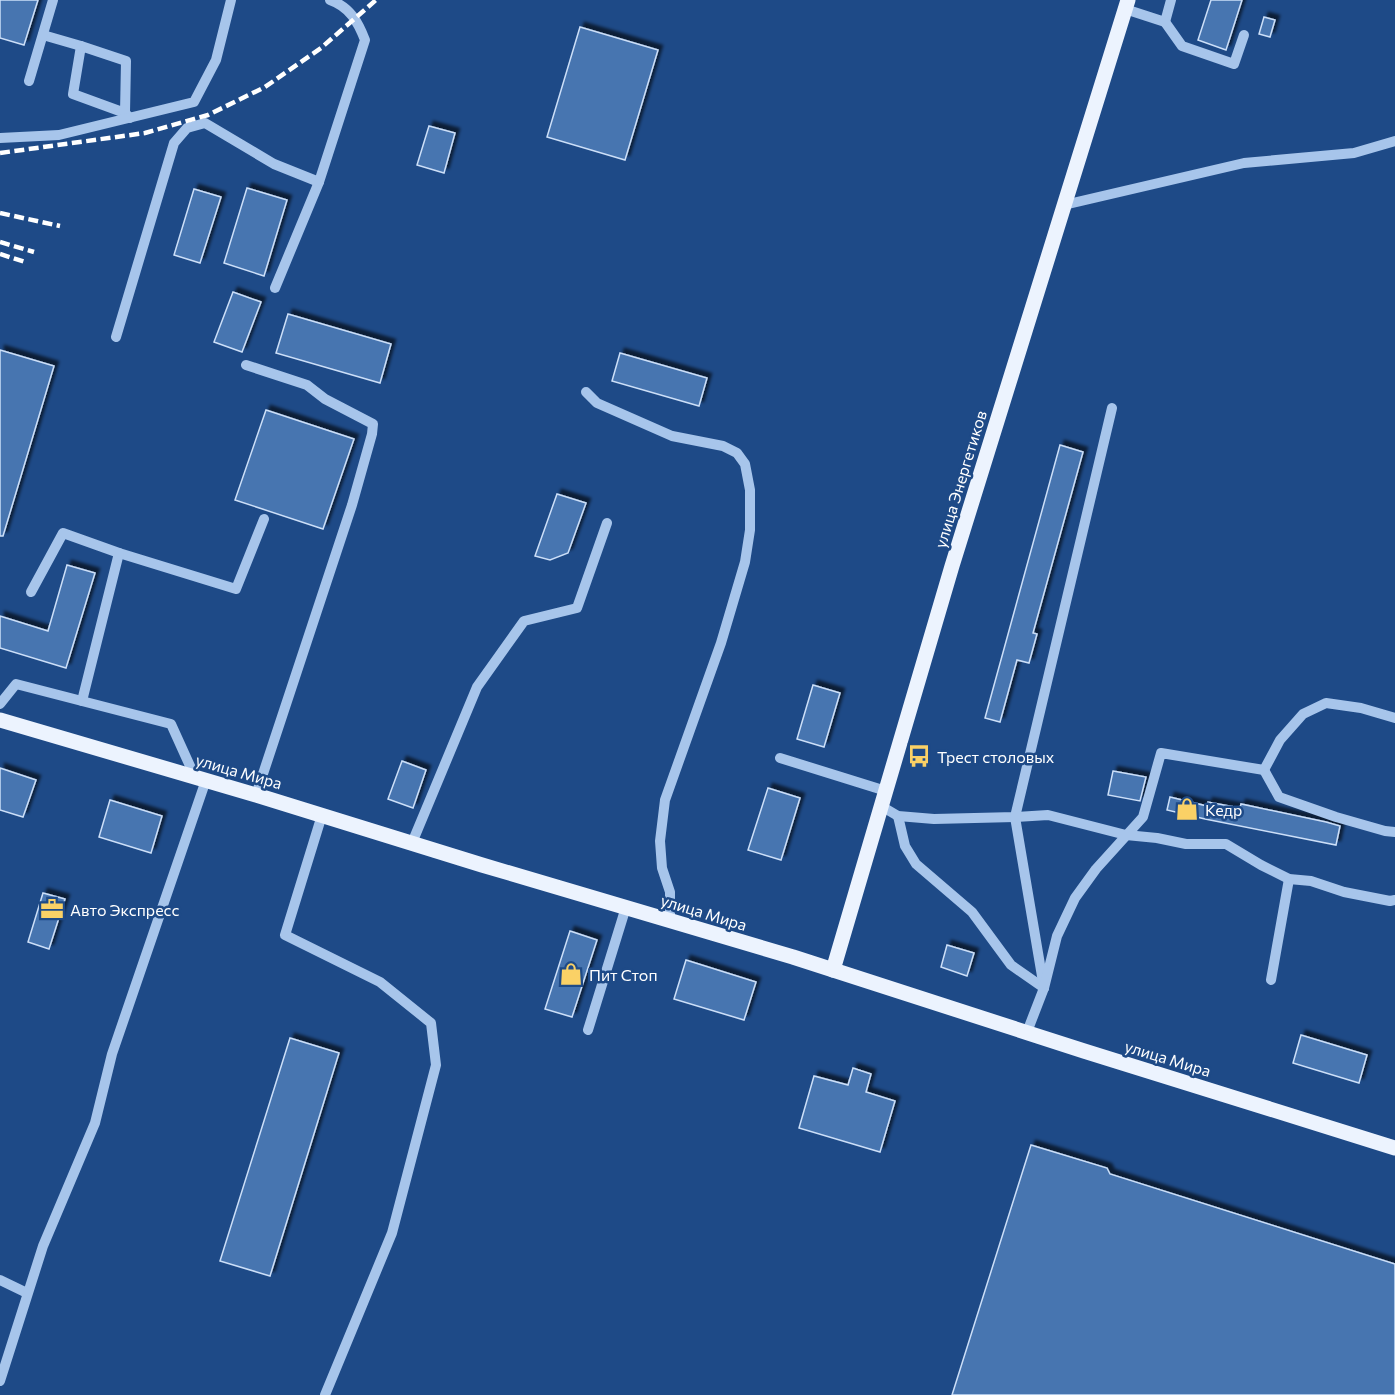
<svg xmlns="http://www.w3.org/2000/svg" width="1395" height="1395" font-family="Commissioner,sans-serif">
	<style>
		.building { fill: #4674b0; stroke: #ccdff8; stroke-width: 1.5; filter: url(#shadow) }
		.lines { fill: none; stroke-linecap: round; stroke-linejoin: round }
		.minor { stroke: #a7c5eb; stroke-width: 10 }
		.major { stroke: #ecf3fe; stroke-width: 15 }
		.rail { stroke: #fff; stroke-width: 4.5; stroke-dasharray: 10 4.5; stroke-linecap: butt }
		.labels { text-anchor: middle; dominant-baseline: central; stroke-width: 5; stroke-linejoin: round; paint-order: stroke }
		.street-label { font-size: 16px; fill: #fff; stroke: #1e4a87 }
		.poi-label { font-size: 16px; fill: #fff; stroke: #1e4a87; text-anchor: start }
	</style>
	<defs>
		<filter id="shadow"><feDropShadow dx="4.5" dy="-4.5" stdDeviation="1.5" flood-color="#0009"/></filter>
	</defs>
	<rect width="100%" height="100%" fill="#1e4a87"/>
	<!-- building -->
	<g class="building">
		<polygon points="0,0 38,0 24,45 0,38"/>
		<polygon points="1211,0 1242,0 1226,50 1198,40"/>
		<polygon points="1264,17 1275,20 1270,37 1259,34"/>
		<polygon points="580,27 658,50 625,160 547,137"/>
		<polygon points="429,126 455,133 444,173 417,165"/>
		<polygon points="247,188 287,200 264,276 224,263"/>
		<polygon points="194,189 221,197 200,263 174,255"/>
		<polygon points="233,292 261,302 242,352 214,342"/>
		<polygon points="288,314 391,344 380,383 276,353"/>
		<polygon points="0,350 54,366 3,536 0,536"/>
		<polygon points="620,353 707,378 699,406 612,381"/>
		<polygon points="266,410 354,439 323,529 235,500"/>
		<polygon points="1060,445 1083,452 1033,633 1037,634 1029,663 1017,660 1000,722 985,718"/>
		<polygon points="557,494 586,503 568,553 550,560 535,556"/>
		<polygon points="67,565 95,573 66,668 0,648 0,616 48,631"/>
		<polygon points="813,685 840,693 824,747 797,739"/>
		<polygon points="402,761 426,770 413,808 388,799"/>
		<polygon points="0,768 36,780 23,817 0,810"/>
		<polygon points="1113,771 1146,777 1140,801 1108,795"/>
		<polygon points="768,788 800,798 781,860 748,850"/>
		<polygon points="1170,797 1207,806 1208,802 1240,808 1241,804 1326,822 1340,826 1336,845 1205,819 1167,810"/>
		<polygon points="110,800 162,816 151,853 99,837"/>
		<polygon points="43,893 65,899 49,949 28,942"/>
		<polygon points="570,931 597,940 572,1017 545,1009"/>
		<polygon points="947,945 974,953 967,976 941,967"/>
		<polygon points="686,960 756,982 744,1020 674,999"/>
		<polygon points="1301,1035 1367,1055 1359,1083 1293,1063"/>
		<polygon points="290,1038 339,1053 270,1276 220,1261"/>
		<polygon points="853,1068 871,1074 866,1092 895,1101 880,1152 799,1128 814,1076 848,1085"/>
		<polygon points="1031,1145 1107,1168 1110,1174 1395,1264 1395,1395 952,1395"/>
	</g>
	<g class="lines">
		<!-- minor -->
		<g class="minor">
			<polyline points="1125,9 1165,22 1171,0"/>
			<polyline points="1165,22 1182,46 1234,64 1244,35"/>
			<polyline points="43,35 81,46"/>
			<polyline points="29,81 53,0"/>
			<polyline points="125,113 73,94 81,46 126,61 125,113 130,118"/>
			<polyline points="0,138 59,135 194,102 216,60 231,0"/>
			<polyline points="1064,205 1244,163 1354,153 1395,141"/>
			<path d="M275 288 319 182 365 40C358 22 350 7 330 0"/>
			<polyline points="116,337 174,143 187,128 205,123 274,164 319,182"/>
			<polyline points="246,365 307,385 325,399 373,424 372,434 352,505 256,795"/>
			<polyline points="586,392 597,403 672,436 723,446 737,453 745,464 750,490 750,530 745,562 721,643 665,800 660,841 662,868 670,892 670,921"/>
			<polyline points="119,553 236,589 264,519"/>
			<polyline points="31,592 63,533 119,553 82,701"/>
			<polyline points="0,704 16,684 171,724 195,777"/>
			<polyline points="780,758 886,791"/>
			<polyline points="1264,770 1280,740 1303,714 1326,703 1361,708 1395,718"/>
			<polyline points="1264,770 1279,797 1336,817 1385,831 1395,832"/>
			<polyline points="881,806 898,816 934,819 1015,817 1048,815 1126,835 1157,838 1186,844 1226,844 1261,865 1289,879 1311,881 1344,892 1390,901 1395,900"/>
			<polyline points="322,815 285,935 380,982 431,1023 436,1065 392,1233 325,1395"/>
			<polyline points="898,816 905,846 916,864 972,912 1011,965 1044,988"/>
			<polyline points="412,843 477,687 524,621 577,608 607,523"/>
			<polyline points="1271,980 1289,879"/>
			<polyline points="1044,988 1015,817 1112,408"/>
			<polyline points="588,1030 626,907"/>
			<polyline points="1027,1032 1044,988 1057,936 1075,898 1096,869 1143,817 1161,753 1264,770"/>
			<polyline points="0,1280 27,1293"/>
			<polyline points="0,1381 43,1246 95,1123 112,1054 206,780"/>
		</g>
		<!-- major -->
		<g class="major">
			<polyline points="0,720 256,795 482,865 793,957 1084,1051 1395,1148"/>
			<polyline points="833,970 952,566 1128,0"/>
		</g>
		<!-- rail -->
		<g class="rail">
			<polyline points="0,153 145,133 208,115 265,87 321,48 376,0"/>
			<polyline points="0,213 60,226"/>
			<polyline points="0,242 34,252"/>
			<polyline points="0,254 25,262"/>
		</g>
	</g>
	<!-- icons -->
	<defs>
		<g id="bus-bare" transform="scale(1.8)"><path d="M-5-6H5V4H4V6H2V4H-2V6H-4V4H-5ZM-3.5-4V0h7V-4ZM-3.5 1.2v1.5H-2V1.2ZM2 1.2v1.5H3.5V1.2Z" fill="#fad166" stroke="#1e4a87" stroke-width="2.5" paint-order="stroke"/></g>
		<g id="shop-bare" transform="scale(1.8)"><path d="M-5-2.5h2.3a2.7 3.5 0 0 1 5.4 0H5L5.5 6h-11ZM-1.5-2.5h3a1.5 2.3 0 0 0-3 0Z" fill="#fad166" stroke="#1e4a87" stroke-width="2.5" paint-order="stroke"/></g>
		<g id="office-bare" transform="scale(1.8)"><path d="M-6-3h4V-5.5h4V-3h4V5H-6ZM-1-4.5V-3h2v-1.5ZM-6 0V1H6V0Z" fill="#fad166" stroke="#1e4a87" stroke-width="2.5" paint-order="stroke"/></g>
	</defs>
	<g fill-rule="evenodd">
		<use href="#bus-bare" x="919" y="756"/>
		<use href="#shop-bare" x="1187" y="809"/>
		<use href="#office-bare" x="52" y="909"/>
		<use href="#shop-bare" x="571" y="974"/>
	</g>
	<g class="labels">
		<!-- street labels -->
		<g class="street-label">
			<text transform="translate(960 479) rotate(-73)">улица Энергетиков</text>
			<text transform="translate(239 771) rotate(16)">улица Мира</text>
			<text transform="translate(704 912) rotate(17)">улица Мира</text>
			<text transform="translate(1168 1058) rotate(17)">улица Мира</text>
		</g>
		<!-- poi labels -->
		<g class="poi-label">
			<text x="937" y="756">Трест столовых</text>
			<text x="1205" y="809">Кедр</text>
			<text x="70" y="909">Авто Экспресс</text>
			<text x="589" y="974">Пит Стоп</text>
		</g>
	</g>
</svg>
